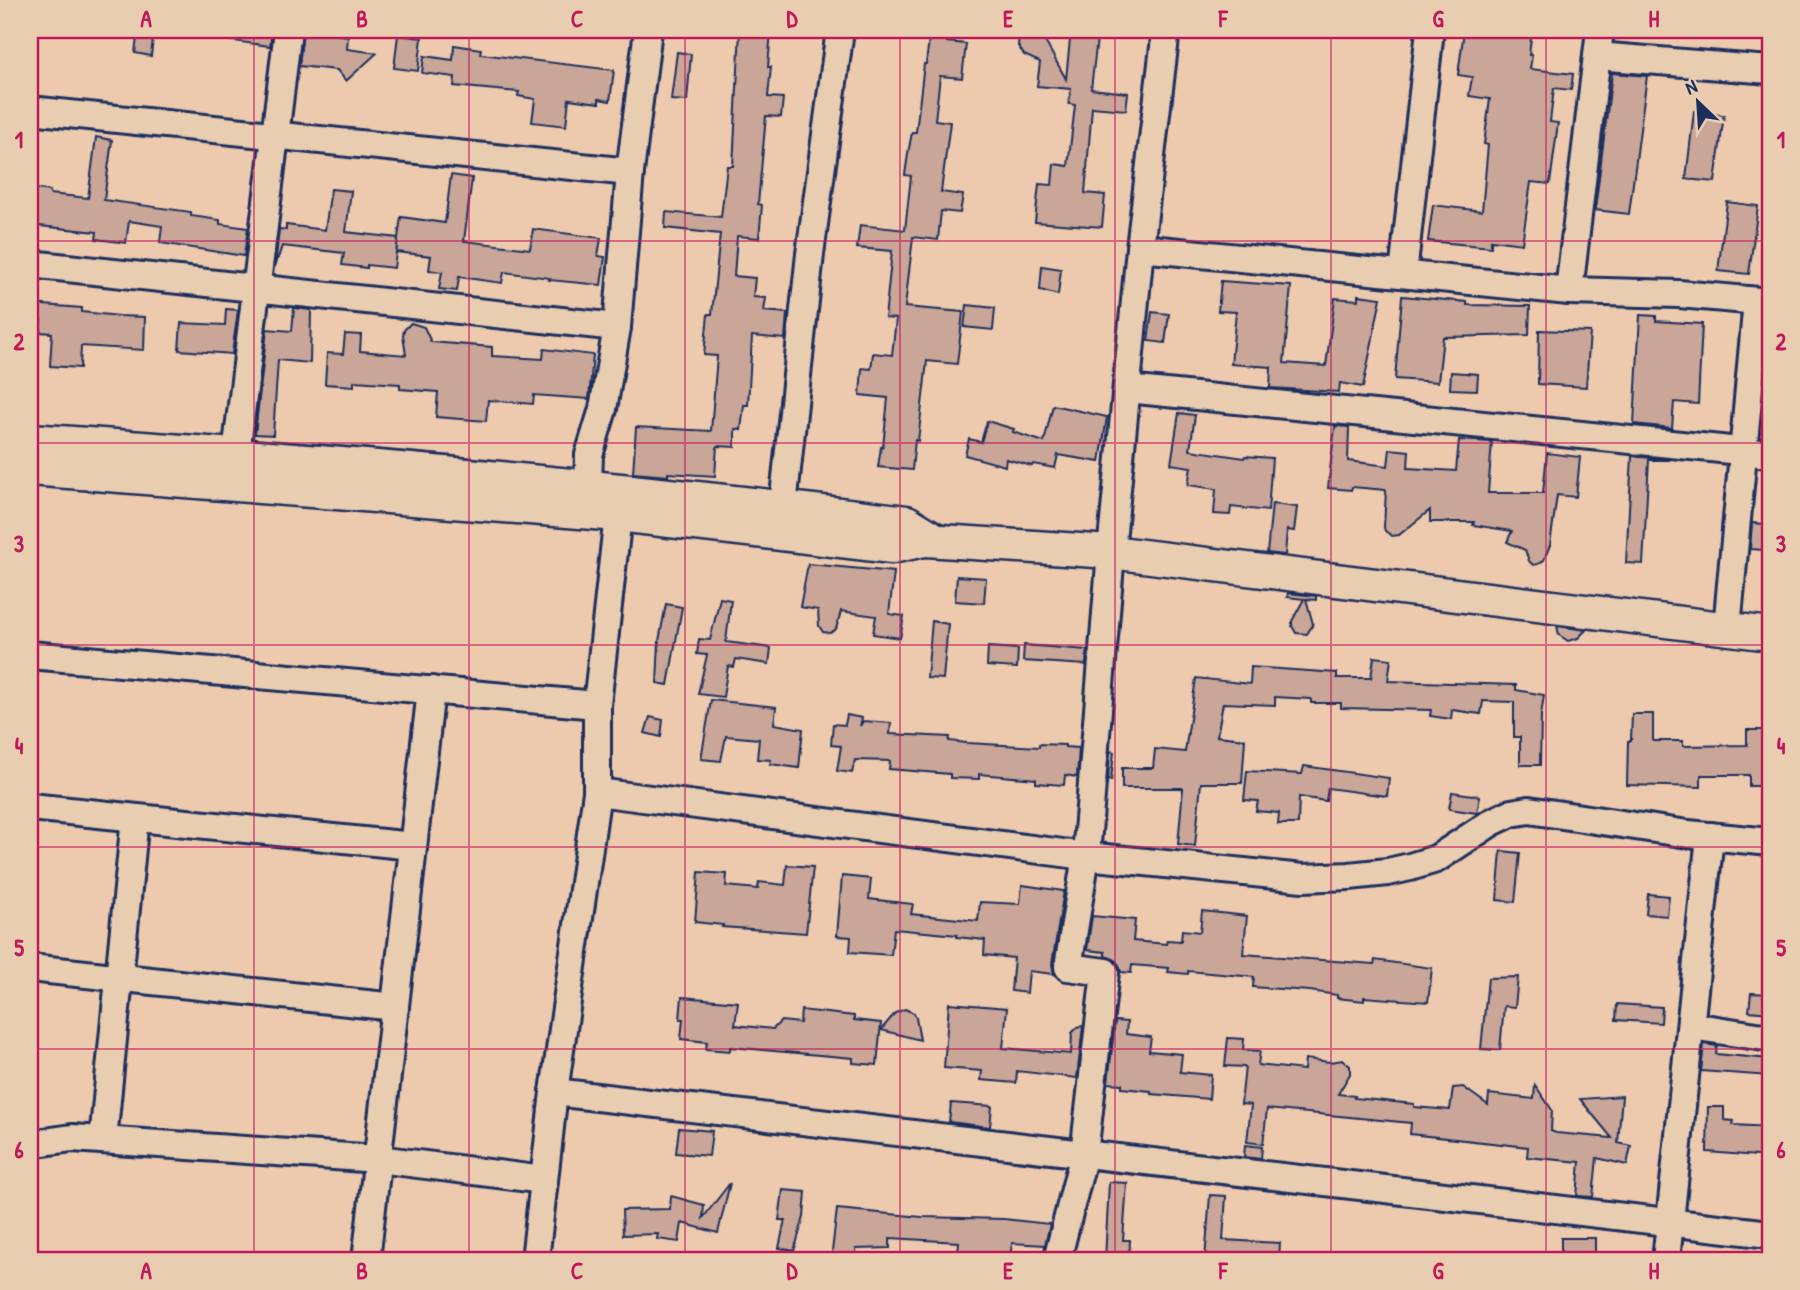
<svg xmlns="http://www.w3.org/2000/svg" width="1800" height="1290" font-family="'Patrick Hand',sans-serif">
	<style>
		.building { fill: #c9a697; stroke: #1b2f5e; stroke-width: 2 }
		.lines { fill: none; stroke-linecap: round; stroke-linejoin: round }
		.minor-casing { stroke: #1b2f5e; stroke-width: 32 }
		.tertiary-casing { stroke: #1b2f5e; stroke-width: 37 }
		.minor { stroke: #e9cdb0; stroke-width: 26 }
		.tertiary { stroke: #e9cdb0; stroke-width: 32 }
		.grid { fill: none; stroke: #c2185b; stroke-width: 2; stroke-opacity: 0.55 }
		.neatline { fill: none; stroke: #c2185b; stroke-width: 2.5 }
		.grid-label { font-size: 23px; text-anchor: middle; font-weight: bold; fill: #c2185b }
	</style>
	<rect width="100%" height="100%" fill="#edcaad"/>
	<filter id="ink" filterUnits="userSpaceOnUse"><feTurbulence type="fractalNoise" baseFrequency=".0143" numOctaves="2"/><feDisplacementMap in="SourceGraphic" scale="14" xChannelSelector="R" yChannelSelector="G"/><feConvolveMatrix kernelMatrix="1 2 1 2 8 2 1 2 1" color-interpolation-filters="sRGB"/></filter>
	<g filter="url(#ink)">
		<!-- building -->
		<g class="building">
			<polygon points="138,30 154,30 151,56 135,53"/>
			<polygon points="226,30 272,30 270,46 226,40"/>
			<polygon points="303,30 348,36 347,49 377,53 346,81 337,70 299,66"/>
			<polygon points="740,30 771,30 768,67 771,67 768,97 783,98 781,117 766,116 758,204 762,205 759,238 737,236 734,276 755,278 753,297 766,298 764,311 787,313 785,339 752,336 748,405 744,405 741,430 735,429 735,447 717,446 715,476 668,473 668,476 633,473 636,427 711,431 717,356 704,355 708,314 712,314 720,234 665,228 666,212 721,217 727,166 733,166"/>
			<polygon points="930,30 948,30 947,42 966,44 962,78 940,76 935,120 950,122 941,192 963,195 960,213 941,211 938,240 913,237 905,307 963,312 957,364 927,361 918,441 915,440 912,470 878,467 881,447 883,447 888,398 860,395 862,368 871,369 873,353 892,355 896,319 885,318 892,251 857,248 860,225 905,230 911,176 905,175 908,154 912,132 916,132 924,64 926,64"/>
			<polygon points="1026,30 1037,30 1041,34 1066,79 1071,30 1098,30 1091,89 1128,93 1126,110 1092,107 1085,193 1105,195 1102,227 1035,222 1039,184 1052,185 1054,164 1068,166 1075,105 1069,104 1071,89 1037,86 1040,62 1024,55 1018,46 1019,36"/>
			<polygon points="1464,30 1532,30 1529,55 1532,55 1530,69 1573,74 1571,90 1554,88 1550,122 1558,123 1550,184 1531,182 1522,244 1491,240 1491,247 1428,241 1433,205 1482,211 1488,145 1484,144 1490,99 1469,96 1472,77 1458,75"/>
			<polygon points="398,35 422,38 418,71 394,68"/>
			<polygon points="454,45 481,49 480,54 614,70 610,101 599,99 599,103 569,99 566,126 532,122 535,99 518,96 519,92 454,86 455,77 422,73 424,56 453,60"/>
			<polygon points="677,52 691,54 687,101 671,100"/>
			<polygon points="1612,73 1647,76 1629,214 1595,210"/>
			<polygon points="1694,111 1724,115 1715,182 1686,179"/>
			<polygon points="96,137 112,140 104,200 191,212 191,216 220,220 220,224 248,228 244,256 160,243 162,226 129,221 126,243 96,239 97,232 30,225 30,188 50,191 50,194 88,198"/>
			<polygon points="451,175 472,178 464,241 530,249 533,229 601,238 598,256 605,257 601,285 549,280 550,278 504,272 502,283 459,277 457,291 439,289 442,272 429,270 431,256 396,252 401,217 445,223"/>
			<polygon points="331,189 351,191 346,232 398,238 394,268 367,265 367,268 342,265 344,253 282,246 275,267 279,229 286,230 286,225 325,230"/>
			<polygon points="1727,202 1758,206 1749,274 1718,271"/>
			<polygon points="1042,266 1061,269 1058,295 1040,290"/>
			<polygon points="1221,281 1291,286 1284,363 1326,366 1335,298 1358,300 1358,295 1381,298 1363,387 1340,383 1339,392 1270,388 1271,367 1231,364 1236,312 1218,311"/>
			<polygon points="1402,296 1467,302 1467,305 1530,306 1529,335 1443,337 1438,382 1395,379"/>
			<polygon points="30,304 82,308 82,312 119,316 145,317 144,350 81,346 80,368 50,366 52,333 40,332 41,320 30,318"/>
			<polygon points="967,305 995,308 993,330 964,327"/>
			<polygon points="294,308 311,310 310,363 278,360 273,435 255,434 267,329 292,331"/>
			<polygon points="226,309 238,310 232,354 179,350 181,323 225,325"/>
			<polygon points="1152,312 1169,314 1165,343 1148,341"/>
			<polygon points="1640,315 1656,316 1656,321 1702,324 1698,404 1674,402 1672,428 1634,424"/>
			<polygon points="411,323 424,327 431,342 492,347 492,356 543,359 544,349 593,355 589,399 534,395 533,404 488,400 486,421 436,417 438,392 400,389 400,384 354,381 354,386 325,384 327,353 343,354 345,334 361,335 360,351 406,355 403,335 404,330"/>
			<polygon points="1539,330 1590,332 1586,387 1538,384"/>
			<polygon points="1451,372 1478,374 1477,390 1450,389"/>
			<polygon points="1053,405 1107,417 1100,462 1058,455 1055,468 1033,464 1032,466 1006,459 1005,466 965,455 969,439 981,442 987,421 1014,429 1013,432 1044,442"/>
			<polygon points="1179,413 1195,415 1190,450 1244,458 1245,456 1272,458 1268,511 1231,507 1230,515 1214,514 1216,489 1188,485 1191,467 1171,464"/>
			<polygon points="1335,426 1349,427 1348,461 1388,466 1390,449 1409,451 1408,468 1456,471 1459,440 1492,442 1488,493 1543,493 1547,453 1580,457 1576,497 1557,495 1550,545 1544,560 1538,564 1533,565 1529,561 1525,550 1507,542 1512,531 1473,525 1474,522 1430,522 1430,510 1399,535 1392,536 1385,531 1384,527 1386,490 1352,487 1351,490 1328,488"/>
			<polygon points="1632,456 1670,460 1649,460 1643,564 1626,563"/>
			<polygon points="1272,504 1297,507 1294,531 1287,530 1285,555 1267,553"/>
			<polygon points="1752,523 1765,524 1765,528 1770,528 1770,546 1764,546 1763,550 1750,549"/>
			<polygon points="808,564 894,572 889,614 904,616 900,638 873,634 876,616 841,611 836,629 830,633 823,632 819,626 818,610 800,607"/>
			<polygon points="957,576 986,578 984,603 955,601"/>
			<polygon points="1288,593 1316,596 1316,600 1306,599 1313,624 1307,634 1296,633 1292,626 1292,621 1304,599 1287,597"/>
			<polygon points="720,598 731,600 726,642 771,648 769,664 736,659 734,667 728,666 723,697 698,694 707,655 697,654 699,639 710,640"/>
			<polygon points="666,604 682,607 668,685 657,683 659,641"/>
			<polygon points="932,621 948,624 943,679 927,678"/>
			<polygon points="1557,626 1586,630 1578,638 1568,641 1559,635"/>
			<polygon points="1024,645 1087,650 1086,665 1023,661"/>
			<polygon points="988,647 1018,649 1017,668 987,666"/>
			<polygon points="1374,657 1391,659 1388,681 1516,685 1516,690 1544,695 1541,715 1540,765 1520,765 1520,737 1514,737 1514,702 1483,701 1481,714 1452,710 1451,719 1430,716 1431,710 1341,708 1341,703 1311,703 1311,699 1275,697 1275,705 1223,703 1217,736 1245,739 1242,783 1201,783 1195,846 1178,844 1183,788 1122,788 1122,768 1153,768 1155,749 1185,752 1196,678 1250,684 1251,667 1337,673 1337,678 1371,678"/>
			<polygon points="711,700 776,707 774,724 803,729 799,768 770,764 771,760 757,759 759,739 726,736 721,761 701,759"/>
			<polygon points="1632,714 1653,714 1653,741 1683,741 1683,746 1747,745 1747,730 1770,730 1770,786 1749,786 1749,775 1701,775 1701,787 1627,785 1628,741 1631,741"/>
			<polygon points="847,715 862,718 860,726 863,721 891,723 890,734 950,737 949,741 967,743 1039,747 1039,744 1065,745 1065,747 1079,748 1077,777 1065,775 1064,785 1036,783 1036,779 979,774 979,779 950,778 950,774 889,769 890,761 855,760 852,773 837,771 841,746 831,745 833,724 845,725"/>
			<polygon points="650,717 663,720 661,737 645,733"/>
			<polygon points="1110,751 1114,752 1111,781 1108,780"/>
			<polygon points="1304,766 1389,778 1387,796 1328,788 1326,801 1299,797 1298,824 1278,824 1279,813 1256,811 1258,801 1244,800 1247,771 1302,774"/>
			<polygon points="1452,792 1480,796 1477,813 1449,809"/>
			<polygon points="1501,851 1520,853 1515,902 1497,900"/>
			<polygon points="787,865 813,867 806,933 722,927 723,925 695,922 699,872 727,874 726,886 758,889 759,882 785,885"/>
			<polygon points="842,876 871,879 869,899 913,904 911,914 978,921 980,902 1020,904 1022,885 1064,891 1052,964 1054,974 1029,971 1027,993 1011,991 1014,958 984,955 985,940 957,937 957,935 894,929 891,955 850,952 851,937 837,936"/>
			<polygon points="1648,894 1669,896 1667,916 1646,914"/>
			<polygon points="1202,911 1247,916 1243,954 1374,964 1375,960 1432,968 1428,1002 1364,997 1364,1001 1337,998 1337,995 1310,991 1253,987 1254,977 1188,971 1188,974 1168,972 1169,968 1132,965 1131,973 1121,972 1119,965 1114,959 1105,956 1105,952 1087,950 1092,916 1135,920 1133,941 1166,944 1167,940 1181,941 1182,930 1200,932"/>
			<polygon points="1518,977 1515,1007 1504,1006 1500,1050 1481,1049 1488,978"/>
			<polygon points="1751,993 1770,994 1770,1013 1749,1011"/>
			<polygon points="682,997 738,1002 735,1025 773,1029 781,1021 800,1023 801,1010 854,1016 854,1020 881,1023 877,1065 853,1063 853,1058 730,1047 730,1051 706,1049 707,1042 681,1039 683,1019 680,1019"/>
			<polygon points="949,1003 1007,1008 1003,1048 1071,1054 1072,1033 1078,1027 1083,1026 1077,1078 1017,1071 1016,1083 981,1080 982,1071 944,1068"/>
			<polygon points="1617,1004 1662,1007 1661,1023 1616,1020"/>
			<polygon points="905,1009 914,1013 916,1018 920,1040 881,1030 895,1013"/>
			<polygon points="1115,1021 1127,1022 1126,1034 1151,1037 1149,1051 1182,1054 1180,1072 1211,1075 1209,1099 1151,1094 1151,1091 1122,1088 1122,1084 1108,1083"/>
			<polygon points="1228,1038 1244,1039 1243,1050 1260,1051 1258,1065 1304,1070 1305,1059 1330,1062 1343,1060 1350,1066 1350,1074 1338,1094 1355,1096 1354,1098 1414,1104 1414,1107 1450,1110 1453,1088 1463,1087 1488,1105 1489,1094 1534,1099 1535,1085 1552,1110 1551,1131 1556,1133 1612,1138 1580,1099 1622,1096 1618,1143 1631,1146 1627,1165 1597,1158 1593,1197 1577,1196 1580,1162 1527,1157 1528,1147 1410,1134 1411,1123 1267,1109 1263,1144 1247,1142 1251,1105 1241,1104 1245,1067 1225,1066"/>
			<polygon points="1704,1044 1717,1046 1716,1054 1770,1059 1770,1076 1701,1071"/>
			<polygon points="951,1103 992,1106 990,1127 949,1122"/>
			<polygon points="1708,1107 1724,1107 1724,1120 1734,1121 1733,1125 1770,1127 1770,1157 1707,1152"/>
			<polygon points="679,1128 712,1131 709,1156 676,1153"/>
			<polygon points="1245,1145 1262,1147 1261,1159 1244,1157"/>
			<polygon points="1109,1182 1127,1183 1123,1240 1130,1240 1129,1260 1105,1260"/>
			<polygon points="730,1183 718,1233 682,1223 679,1242 657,1239 658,1234 623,1235 622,1210 670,1209 671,1196 704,1205 703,1218"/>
			<polygon points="783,1190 806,1192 804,1217 794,1251 779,1248 785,1220 779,1220"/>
			<polygon points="1210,1195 1226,1196 1223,1240 1280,1243 1279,1260 1205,1260"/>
			<polygon points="837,1209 922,1217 1004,1219 1050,1224 1045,1245 1012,1243 1010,1258 958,1255 959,1242 890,1238 890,1248 856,1249 857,1259 831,1260"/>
			<rect x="1561" y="1238" width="34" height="22"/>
		</g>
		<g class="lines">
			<!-- minor casing -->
			<g class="minor-casing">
				<g id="minor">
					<polyline points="1597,56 1770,70"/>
					<polyline points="30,110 630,172"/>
					<polyline points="1140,248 1569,291 1679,294 1770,302"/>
					<polyline points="30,264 617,327"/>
					<polyline points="1403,274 1430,30"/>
					<polyline points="1569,291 1600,30"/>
					<polyline points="1127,389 1770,454"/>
					<polyline points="236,454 288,30"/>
					<polyline points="588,485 589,455 603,409 617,327 630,172 648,30"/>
					<polyline points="783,506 810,254 840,30"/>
					<polyline points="1727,628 1757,301"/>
					<polyline points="30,655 597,705"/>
					<polyline points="597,792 1086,856 1303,878 1349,876 1388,872 1410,867 1436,859 1492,822 1511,813 1529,810 1688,834 1770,842"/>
					<polyline points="30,807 413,846"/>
					<polyline points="30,968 395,1007"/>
					<polyline points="1691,1026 1770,1038"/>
					<polyline points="554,1092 1770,1234"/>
					<polyline points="103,1140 135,818"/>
					<polyline points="30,1144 72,1138 378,1159 544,1180"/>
					<polyline points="366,1260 431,690"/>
					<polyline points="535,1260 554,1092 597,792 597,705 618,515"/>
					<polyline points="1057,1260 1084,1154 1105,972 1068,967 1086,856 1111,552 1140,248 1166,30"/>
					<polyline points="1666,1260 1710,836"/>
				</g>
			</g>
			<!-- tertiary casing -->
			<g class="tertiary-casing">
				<g id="tertiary">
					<path d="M30 440C323 460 615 486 907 522L933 538"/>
					<polyline points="30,469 618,515 892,547 933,538"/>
					<polyline points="926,540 1111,552 1770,634"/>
				</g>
			</g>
			<!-- minor -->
			<use href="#minor" class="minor"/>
			<!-- tertiary -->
			<use href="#tertiary" class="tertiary"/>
		</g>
	</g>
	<!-- grid -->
	<path class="grid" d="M254 30V1260M469 30V1260M685 30V1260M900 30V1260M1115 30V1260M1331 30V1260M1546 30V1260M30 241H1770M30 443H1770M30 645H1770M30 847H1770M30 1049H1770"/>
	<!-- margin -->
	<rect width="1800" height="1290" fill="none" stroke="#e9cdb0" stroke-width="77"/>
	<!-- north arrow -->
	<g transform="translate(1698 102) rotate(335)" stroke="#e9cdb0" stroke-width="5" paint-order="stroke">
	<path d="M0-5L12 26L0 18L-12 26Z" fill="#1b2f5e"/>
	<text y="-10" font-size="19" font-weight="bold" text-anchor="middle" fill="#1b2f5e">N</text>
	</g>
	<rect x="38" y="38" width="1724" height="1214" class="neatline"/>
	<g class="grid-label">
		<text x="146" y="27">A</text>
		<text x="362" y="27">B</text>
		<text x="577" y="27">C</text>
		<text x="792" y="27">D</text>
		<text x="1008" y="27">E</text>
		<text x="1223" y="27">F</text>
		<text x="1438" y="27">G</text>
		<text x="1654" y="27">H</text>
		<text x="19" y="148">1</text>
		<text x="1781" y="148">1</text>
		<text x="19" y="350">2</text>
		<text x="1781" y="350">2</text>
		<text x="19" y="552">3</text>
		<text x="1781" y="552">3</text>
		<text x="19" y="754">4</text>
		<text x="1781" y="754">4</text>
		<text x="19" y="956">5</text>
		<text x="1781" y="956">5</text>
		<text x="19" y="1158">6</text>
		<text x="1781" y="1158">6</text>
		<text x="146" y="1279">A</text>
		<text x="362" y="1279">B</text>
		<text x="577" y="1279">C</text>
		<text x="792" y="1279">D</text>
		<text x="1008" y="1279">E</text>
		<text x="1223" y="1279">F</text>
		<text x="1438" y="1279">G</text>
		<text x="1654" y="1279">H</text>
	</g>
</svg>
